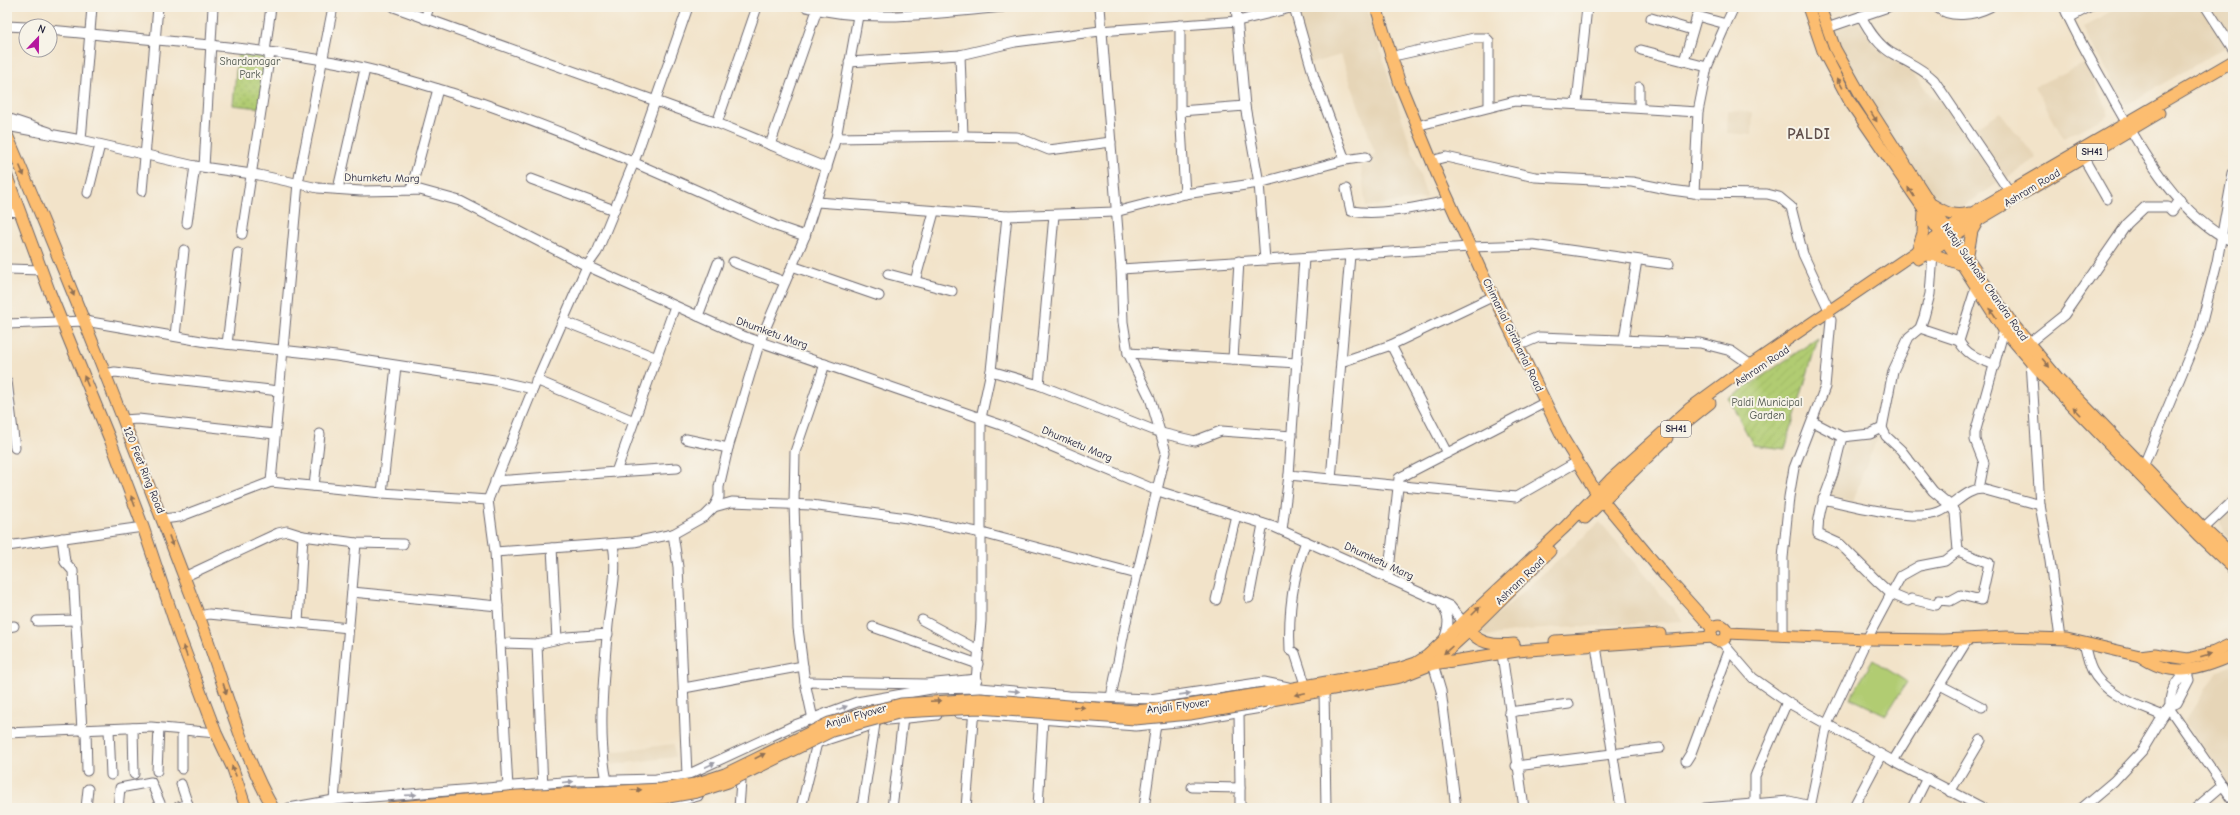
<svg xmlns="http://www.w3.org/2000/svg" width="2240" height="815" font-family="'Comic Neue',sans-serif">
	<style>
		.built { fill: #e6d5b7 }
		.grass { fill: #b1cc72; stroke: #6a7756 }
		.park { fill: url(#park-dots); stroke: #6a7756 }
		.garden { fill: url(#garden-furrows); stroke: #6a7756 }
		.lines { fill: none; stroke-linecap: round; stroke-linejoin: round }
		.minor-casing { stroke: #6b666d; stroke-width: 11 }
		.major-casing { stroke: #6b666d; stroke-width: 13 }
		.minor { stroke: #fff; stroke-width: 9 }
		.major { stroke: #fcbd6f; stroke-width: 11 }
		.major-bridge-casing { stroke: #6b666d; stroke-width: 13; stroke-linecap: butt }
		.major-bridge { stroke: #fcbd6f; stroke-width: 11 }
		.oneway { fill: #8f7055 }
		.oneway2 { fill: #9c9ca7 }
		.labels { text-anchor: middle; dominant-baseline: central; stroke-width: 4; stroke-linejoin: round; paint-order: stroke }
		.shield { fill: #f7f3e8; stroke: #62616f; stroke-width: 1 }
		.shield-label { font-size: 10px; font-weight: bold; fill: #22223b }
		.park-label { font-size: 11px; fill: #4d554c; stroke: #f7f3e8 }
		.street-label { font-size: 11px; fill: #22223b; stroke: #f7f3e8 }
		.district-label { font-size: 15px; font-weight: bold; letter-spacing: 1px; fill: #5f4e4a; stroke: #f7f3e8 }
	</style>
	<defs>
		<pattern id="park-dots" width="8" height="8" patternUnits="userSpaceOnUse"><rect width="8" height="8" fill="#b1cc72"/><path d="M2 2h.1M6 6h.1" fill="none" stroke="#98af64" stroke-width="1.8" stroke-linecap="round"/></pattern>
		<pattern id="garden-furrows" width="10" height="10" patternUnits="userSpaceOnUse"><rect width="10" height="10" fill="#b1cc72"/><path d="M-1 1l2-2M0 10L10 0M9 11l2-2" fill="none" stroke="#98af64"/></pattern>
	</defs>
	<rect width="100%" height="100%" fill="#f7f3e8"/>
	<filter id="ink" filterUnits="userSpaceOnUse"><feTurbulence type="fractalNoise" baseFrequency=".025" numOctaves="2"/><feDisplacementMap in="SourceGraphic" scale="8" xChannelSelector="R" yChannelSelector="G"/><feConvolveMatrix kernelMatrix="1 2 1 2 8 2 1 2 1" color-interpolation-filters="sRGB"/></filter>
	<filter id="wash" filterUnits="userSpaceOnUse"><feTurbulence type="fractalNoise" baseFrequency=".012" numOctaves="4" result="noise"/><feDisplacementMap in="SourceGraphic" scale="16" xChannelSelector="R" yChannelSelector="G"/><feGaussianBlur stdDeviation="0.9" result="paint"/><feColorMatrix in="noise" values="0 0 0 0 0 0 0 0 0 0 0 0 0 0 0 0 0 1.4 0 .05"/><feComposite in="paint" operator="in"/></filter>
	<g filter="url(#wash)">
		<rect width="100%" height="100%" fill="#f2e3c9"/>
		<!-- built -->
		<g class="built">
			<polygon points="1294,7 1367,7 1427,198 1366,207 1361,167 1375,153 1341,55 1309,64"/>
			<polygon points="2119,7 2233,7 2233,43 2126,105 2083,27"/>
			<polygon points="1859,22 1880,51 1912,73 1934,99 1941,99 1998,183 1961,208 1950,207 1933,199 1871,114 1827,30"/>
			<polygon points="2086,63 2109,115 2063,138 2035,86"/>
			<polygon points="1728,111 1753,112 1752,135 1727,133"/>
			<polygon points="2000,112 2036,158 2004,180 1971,131"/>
			<polygon points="1879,435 1863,472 1853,503 1827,496 1846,440"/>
			<polygon points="2233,494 2233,542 2224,534 2219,520 2219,509"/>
			<polygon points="1600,522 1683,621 1527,630 1487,636 1480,628 1504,609"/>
			<polygon points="2233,665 2233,792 2184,722 2218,671"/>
			<polygon points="674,744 675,757 610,765 609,752"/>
		</g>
		<!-- grass -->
		<polygon class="grass" points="1873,660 1907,682 1886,715 1850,698"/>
		<!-- park -->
		<polygon class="park" points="238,50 266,54 260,108 233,105"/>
		<!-- garden -->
		<polygon class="garden" points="1818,338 1785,449 1753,445 1729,399"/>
	</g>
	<g filter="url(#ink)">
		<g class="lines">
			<!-- minor casing -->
			<g class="minor-casing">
				<g id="minor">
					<polyline points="394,7 717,123 827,168"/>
					<path d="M806 7C871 24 937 13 1003 7"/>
					<polyline points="1100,7 1121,269 1123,322 1128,353 1150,398 1166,452 1127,617 1111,697"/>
					<polyline points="1236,7 1245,106 1259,183 1265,260"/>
					<path d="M1936 7C1951 19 1974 15 1990 7"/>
					<path d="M2064 7C2078 40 2097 70 2114 101 2143 152 2178 216 2233 242"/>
					<polyline points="2206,7 2233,49"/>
					<path d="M1861 16C1869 31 1879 47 1895 55 1909 63 1922 68 1934 80L2009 191"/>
					<polyline points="1651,18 1692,30"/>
					<polyline points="2069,18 2089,7"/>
					<polyline points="425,19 429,7"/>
					<polyline points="1726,24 1734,7"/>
					<polyline points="1180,25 1180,111 1185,194"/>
					<polyline points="7,26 26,27"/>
					<polyline points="1827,28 1888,7"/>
					<path d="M50 30C144 40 240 45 334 62 375 69 415 82 455 94 565 130 670 178 776 226L805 236"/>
					<polyline points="1641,50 1707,67"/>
					<polyline points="265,52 271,7"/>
					<polyline points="1398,55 1474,38 1486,38 1489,41 1489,107"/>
					<polyline points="1684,61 1697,16 1726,24 1707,67 1698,112 1694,193"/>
					<polyline points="849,62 960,55 1015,42 1100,31 1238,21 1294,7 1314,77 1345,160"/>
					<polyline points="1577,103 1587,7"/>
					<polyline points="1639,107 1639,87"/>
					<polyline points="1180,111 1245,106"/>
					<polyline points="7,118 49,132"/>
					<polyline points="717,123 757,7"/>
					<polyline points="1424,124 1515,101 1698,112"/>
					<polyline points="7,126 81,140 195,166 259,175 318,188 361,191 420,190 460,201 587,266 740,335 1001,425 1158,491 1274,527 1450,606 1464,623"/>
					<polyline points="963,136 1017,137 1049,150 1111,142"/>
					<polyline points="836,138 963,136 960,55"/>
					<polyline points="81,140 92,7"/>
					<polyline points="770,145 817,10"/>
					<polyline points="2083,157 2107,199"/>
					<polyline points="1438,159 1446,157 1535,177 1632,182 1671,190 1694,193 1767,194 1779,197 1791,207 1803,254 1830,312"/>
					<polyline points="204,167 213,7"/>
					<polyline points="531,179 614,210"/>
					<polyline points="338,189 365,69"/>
					<path d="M1346 189 1351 211C1382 216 1418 207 1449 201"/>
					<polyline points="411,190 438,89"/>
					<polyline points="142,191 158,7"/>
					<polyline points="88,193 100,145"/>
					<polyline points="817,202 1007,216 1115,212 1185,194 1259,183 1345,160 1366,157"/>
					<polyline points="7,211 20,212"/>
					<polyline points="187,223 195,166"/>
					<polyline points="242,234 270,53"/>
					<polyline points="1304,258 1289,475 1516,497 1577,462"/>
					<polyline points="733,262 785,282"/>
					<polyline points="792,266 879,296"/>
					<polyline points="7,269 42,270"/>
					<polyline points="1121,269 1470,247 1533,245 1669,264"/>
					<polyline points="888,274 952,291"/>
					<polyline points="915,281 934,212"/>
					<polyline points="698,316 718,263"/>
					<polyline points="563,321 657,358"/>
					<polyline points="7,324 85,321 207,342 336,356 494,380 533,389"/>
					<polyline points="1920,328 1959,341 1976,287"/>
					<polyline points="175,336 184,250"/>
					<polyline points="1624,339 1637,260"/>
					<path d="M1959 341C1967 356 1980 359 1995 365"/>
					<polyline points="1525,343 1539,337 1700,343 1731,351 1751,365"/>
					<polyline points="2029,343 2064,315 2127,224 2145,207 2168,207 2172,211 2180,200"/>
					<polyline points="227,344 238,253"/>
					<polyline points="1128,353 1297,363"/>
					<polyline points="1233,359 1239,261"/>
					<polyline points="2031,361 2040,505"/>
					<polyline points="1341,362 1391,345"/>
					<polyline points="991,371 1039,385 1161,433 1195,441 1221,431 1292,436"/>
					<polyline points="105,374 115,372 279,391"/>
					<polyline points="536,380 634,421"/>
					<polyline points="7,381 15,448"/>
					<polyline points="1039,385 1054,215"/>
					<polyline points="123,420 138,419 275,434"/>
					<polyline points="1813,422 1842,437 1870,434 1882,428 1893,371 1909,337 1920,328 1924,317 1930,294 1933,255"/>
					<path d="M1842 437C1839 449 1836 462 1833 474 1826 494 1817 512 1818 534L1840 544 1878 582 1891 594 1908 601 1911 599 1936 605 1939 600 1950 601 1961 595 1981 600 1989 563 1958 551"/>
					<polyline points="686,439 728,448"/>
					<polyline points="1447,453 1391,345 1494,296"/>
					<polyline points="2143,467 2200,330 2217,262 2233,173"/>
					<polyline points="616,472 677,468"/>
					<polyline points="1331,479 1350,255"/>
					<polyline points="495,481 616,472 675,306"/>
					<polyline points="271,482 298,183 333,7"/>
					<polyline points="314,486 320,434"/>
					<polyline points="1979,489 1984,463 1975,440 1975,433 2004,330"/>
					<polyline points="382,493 396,366"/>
					<path d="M1823 499C1851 505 1913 522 1939 512 1954 506 1966 489 1982 489L2040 505 2050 561 2060 639"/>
					<polyline points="488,500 533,389 587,266 597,252 634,162 688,7"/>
					<polyline points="714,507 719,497 719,487 728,448 760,341 805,236 836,138 858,16"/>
					<polyline points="163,519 179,517 271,482 382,493 488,500 495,552 508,788"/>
					<polyline points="1282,530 1289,475"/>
					<polyline points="2199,533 2233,501"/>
					<polyline points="673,534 705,516 714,507 732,502 811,505 907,518 982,533 1137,574"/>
					<polyline points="62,538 65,562 73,571 82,731"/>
					<polyline points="7,546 143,527"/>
					<polyline points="552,548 557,639"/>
					<polyline points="495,552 634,542 673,534 678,567 687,775"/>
					<polyline points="184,577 278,533 287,531 303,536"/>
					<polyline points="1388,579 1399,478 1546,402"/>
					<polyline points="352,592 498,606"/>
					<polyline points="1249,598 1263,524"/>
					<polyline points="1216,600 1236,515"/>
					<path d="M1439 601C1450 617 1450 622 1444 640"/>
					<polyline points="200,616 209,614 349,628"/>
					<polyline points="922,620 978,650"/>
					<polyline points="37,621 76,620"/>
					<polyline points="298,623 303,536 356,543 403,544"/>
					<polyline points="7,627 14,626"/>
					<polyline points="873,627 978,664"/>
					<polyline points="1783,636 1783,558 1789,497 1794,468 1825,387 1831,320"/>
					<polyline points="1721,641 1753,678 1787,702 1893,761 1983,808"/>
					<polyline points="500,643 537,644 543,789"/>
					<path d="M2084 643C2086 651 2088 662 2092 670 2105 696 2138 705 2163 716"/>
					<polyline points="537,644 567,637 608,634"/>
					<polyline points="1596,646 1621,808"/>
					<polyline points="1501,647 1524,808"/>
					<polyline points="1433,664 1441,691 1456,808"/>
					<polyline points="805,682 926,684 977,679"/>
					<path d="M1305 684 1295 653 1290 650C1288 613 1293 576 1306 541"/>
					<polyline points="1940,685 1982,707"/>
					<polyline points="684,688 803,666"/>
					<polyline points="1324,690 1326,808"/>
					<polyline points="975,693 981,621 981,418 991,371 1007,216"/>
					<polyline points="2169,708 2233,800"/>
					<polyline points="1509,712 1569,704"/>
					<polyline points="958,713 1136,726 1177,722 1261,708 1272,702"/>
					<polyline points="888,720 937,715"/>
					<polyline points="814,724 805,682 798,628 794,504 795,452 825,364"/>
					<polyline points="133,728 134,774"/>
					<polyline points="109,730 111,775"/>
					<polyline points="86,731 87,771"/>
					<polyline points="7,733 151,727 216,733"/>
					<polyline points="820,742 866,727"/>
					<polyline points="1686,761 1691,753 1729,651"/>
					<polyline points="1893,761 1968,639"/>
					<polyline points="1516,766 1660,748"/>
					<polyline points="182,769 182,730"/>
					<polyline points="157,771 159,728"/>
					<path d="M607 781C597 734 604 673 608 625 611 597 618 572 613 544"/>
					<polyline points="181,784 189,808"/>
					<polyline points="1192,787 1240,788 1239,711"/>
					<polyline points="1950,792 1981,740"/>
					<polyline points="334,800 356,543"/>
					<polyline points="654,804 673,803 698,796"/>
					<polyline points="1755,804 1755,776 1787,702"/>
					<polyline points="86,808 88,789"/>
					<polyline points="118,808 120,788 151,782 162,808"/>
					<polyline points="176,808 188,804"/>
					<polyline points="289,808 334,800 576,781 656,779 687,775 795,725 857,702 931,689 980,688 1069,696 1150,699 1264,682 1288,687"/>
					<polyline points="548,808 617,805"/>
					<polyline points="739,808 741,781"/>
					<polyline points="801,808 817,743 816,737"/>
					<polyline points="862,808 875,724"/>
					<polyline points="892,808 903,718"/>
					<polyline points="966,808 974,709"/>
					<polyline points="1038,808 1043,719"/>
					<polyline points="1144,808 1156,724"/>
					<polyline points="1240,808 1240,788"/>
					<polyline points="1705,808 1789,801 1811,806"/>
					<polyline points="1810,808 1827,724 1867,639 1891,594 1901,576 1919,566 1945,561 1958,551 1955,513 1951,506 1933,491 1901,450 1886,436 1882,428"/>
					<polyline points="1853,808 1881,755"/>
					<polyline points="1912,808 1927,778"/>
					<path d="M2082 808 2114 781 2142 751 2163 716 2170 706 2177 703 2189 680 2187 673C2176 679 2169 694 2170 706"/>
					<polyline points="2196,808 2223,785"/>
				</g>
			</g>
			<!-- major casing -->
			<g class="major-casing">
				<g id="major">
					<polyline points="1376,7 1400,84 1437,174 1482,273 1564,440 1598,495 1667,578 1712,628"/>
					<polyline points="1808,7 1823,51 1850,102 1963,266 2004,330 2047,380 2198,535 2233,568"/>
					<polyline points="1820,7 1835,49 1862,97 1948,231 2012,323 2057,377 2204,529 2233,556"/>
					<path d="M7 135C74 291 135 449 196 608 222 674 238 746 273 808"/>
					<polyline points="7,177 50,293 111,442 143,527 180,638 216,733 233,769 246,808"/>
					<path d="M1917 251 1923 233 1924 211 1933 205C1946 213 1954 217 1969 213"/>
					<polyline points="1925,255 1938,256 1960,264"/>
					<polyline points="1918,259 1980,219 2159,113"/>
					<polyline points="1967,259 1972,231 1977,222"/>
					<polyline points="1680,427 1710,403"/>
					<polyline points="1585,518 1667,438"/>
					<circle cx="1719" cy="633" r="8"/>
					<path d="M1465 625C1476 644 1494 646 1514 644"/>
					<polyline points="1727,633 1867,639 1943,640 2006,637 2067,639 2140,656 2155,654 2188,659 2214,652 2233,643"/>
					<polyline points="1555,641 1660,634"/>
					<path d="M2140 656C2172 679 2199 670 2233 655"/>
					<polyline points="1433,664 1517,651 1712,637"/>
					<polyline points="1265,693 1398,669 1416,663 1427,656 1565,527 1612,478 1689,409 1734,376 1974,212 2233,61"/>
					<polyline points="1266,701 1400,677 1433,664 1469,631 1550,551"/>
				</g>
			</g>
			<!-- minor -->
			<use href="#minor" class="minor"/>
			<!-- major -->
			<use href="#major" class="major"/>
			<!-- major-bridge casing -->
			<g class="major-bridge-casing">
				<g id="major-bridge">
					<polyline points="388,808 517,796 662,789 695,784 725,774 829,723 901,704 979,699 1135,711 1176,707 1265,693"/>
					<polyline points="482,808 548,802 663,798 697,792 728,782 832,731 902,712 978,708 1135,719 1190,714 1266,701"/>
				</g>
			</g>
			<!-- major-bridge -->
			<use href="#major-bridge" class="major-bridge"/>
		</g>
		<!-- one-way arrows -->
		<defs><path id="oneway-solid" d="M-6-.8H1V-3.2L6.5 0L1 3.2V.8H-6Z"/></defs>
		<g class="oneway">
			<use href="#oneway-solid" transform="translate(1840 83) rotate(-118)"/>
			<use href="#oneway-solid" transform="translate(1874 117) rotate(58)"/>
			<use href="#oneway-solid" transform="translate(22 171) rotate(67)"/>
			<use href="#oneway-solid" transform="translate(1911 192) rotate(-124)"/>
			<use href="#oneway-solid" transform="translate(72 291) rotate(68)"/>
			<use href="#oneway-solid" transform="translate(1993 313) rotate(-124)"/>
			<use href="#oneway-solid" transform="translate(2046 363) rotate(50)"/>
			<use href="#oneway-solid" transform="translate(86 381) rotate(-112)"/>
			<use href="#oneway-solid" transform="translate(2077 411) rotate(-134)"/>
			<use href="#oneway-solid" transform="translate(133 501) rotate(-111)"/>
			<use href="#oneway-solid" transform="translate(171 541) rotate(70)"/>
			<use href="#oneway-solid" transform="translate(1476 611) rotate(-45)"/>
			<use href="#oneway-solid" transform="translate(1448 650) rotate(138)"/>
			<use href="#oneway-solid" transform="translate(185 651) rotate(-111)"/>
			<use href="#oneway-solid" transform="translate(2206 655) rotate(-16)"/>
			<use href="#oneway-solid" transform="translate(225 689) rotate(72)"/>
			<use href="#oneway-solid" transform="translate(1300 694) rotate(168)"/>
			<use href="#oneway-solid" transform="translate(936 701) rotate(-3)"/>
			<use href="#oneway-solid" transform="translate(1079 707) rotate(4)"/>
			<use href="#oneway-solid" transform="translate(760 756) rotate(-27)"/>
			<use href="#oneway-solid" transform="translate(234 771) rotate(-112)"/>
			<use href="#oneway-solid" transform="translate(636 790) rotate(-2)"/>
		</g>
		<g class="oneway2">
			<use href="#oneway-solid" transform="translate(1014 691) rotate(5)"/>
			<use href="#oneway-solid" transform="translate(1185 694) rotate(-8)"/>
			<use href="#oneway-solid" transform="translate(842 708) rotate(-21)"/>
			<use href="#oneway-solid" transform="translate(710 765) rotate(-25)"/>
			<use href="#oneway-solid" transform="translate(568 782) rotate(-5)"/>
			<use href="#oneway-solid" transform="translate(411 795) rotate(-4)"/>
		</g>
	</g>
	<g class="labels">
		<!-- shield labels -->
		<g class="shield">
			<rect x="2077" y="144" width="30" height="16" rx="3"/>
			<rect x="1661" y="421" width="30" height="16" rx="3"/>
		</g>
		<g class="shield-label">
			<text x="2092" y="152">SH41</text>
			<text x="1676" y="429">SH41</text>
		</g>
		<!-- park labels -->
		<g class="park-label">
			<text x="250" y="61">Shardanagar<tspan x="250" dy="13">Park</tspan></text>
			<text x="1767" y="402">Paldi Municipal<tspan x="1767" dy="13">Garden</tspan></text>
		</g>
		<!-- street labels -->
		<g class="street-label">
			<text transform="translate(382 178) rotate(1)">Dhumketu Marg</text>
			<text transform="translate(2032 188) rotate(-31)">Ashram Road</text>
			<text transform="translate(1985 282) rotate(55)">Netaji Subhash Chandra Road</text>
			<text transform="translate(772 333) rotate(20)">Dhumketu Marg</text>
			<text transform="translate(1513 335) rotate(64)">Chimanlal Girdharlal Road</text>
			<text transform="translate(1762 366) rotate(-34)">Ashram Road</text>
			<text transform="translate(1077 444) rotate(23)">Dhumketu Marg</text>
			<text transform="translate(144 470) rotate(68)">120 Feet Ring Road</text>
			<text transform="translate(1379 561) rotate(25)">Dhumketu Marg</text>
			<text transform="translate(1520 581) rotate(-44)">Ashram Road</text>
			<text transform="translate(1178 706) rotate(-7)">Anjali Flyover</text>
			<text transform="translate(856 716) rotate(-16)">Anjali Flyover</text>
		</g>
		<!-- district labels -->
		<g class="district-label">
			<text x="1809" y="134">PALDI</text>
		</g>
	</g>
	<!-- margin -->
	<rect width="2240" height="815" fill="none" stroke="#f7f3e8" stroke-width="24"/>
	<!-- north arrow -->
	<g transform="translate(38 38) rotate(22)"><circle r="19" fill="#f7f3e8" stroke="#a29fa3"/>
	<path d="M0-3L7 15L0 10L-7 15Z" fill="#b5179e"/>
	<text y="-6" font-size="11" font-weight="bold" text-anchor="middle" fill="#22223b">N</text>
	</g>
</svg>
